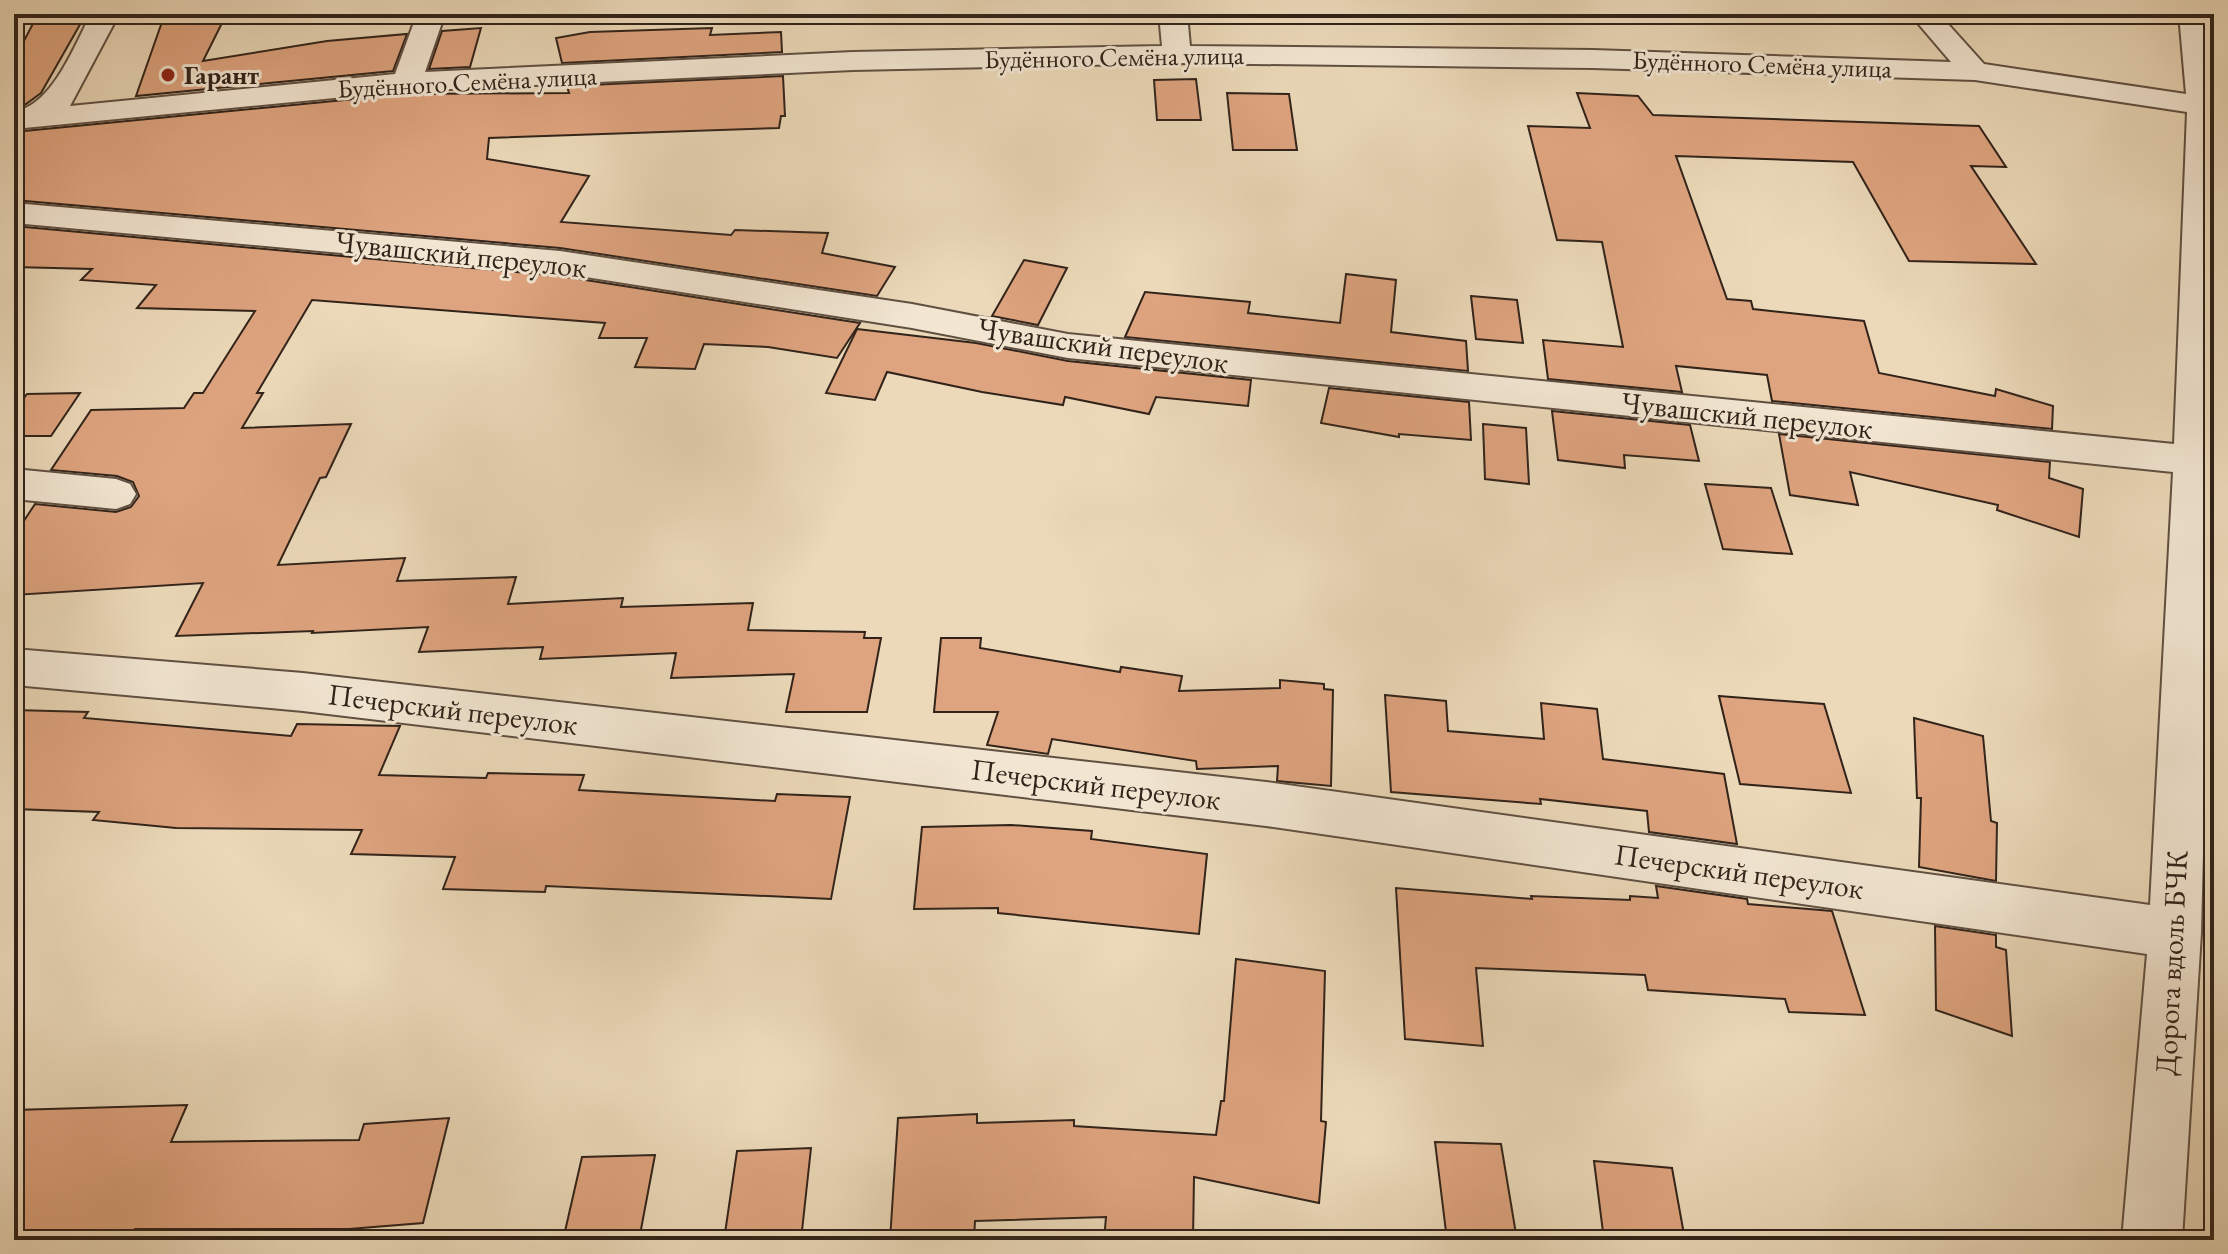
<svg xmlns="http://www.w3.org/2000/svg" width="2228" height="1254" font-family="'EB Garamond',serif">
	<style>
		.building { fill: #dea47f; stroke: #31231a; stroke-width: 2 }
		.lines { fill: none; stroke-linecap: round; stroke-linejoin: round }
		.minor-casing { stroke: #605042; stroke-width: 4 }
		.minor { fill: #f2e6d2; fill-rule: evenodd }
		.poi-dot { fill: #8f2418; stroke: #f2e6d2; stroke-width: 3 }
		.labels { text-anchor: middle; dominant-baseline: central; stroke-width: 6; stroke-linejoin: round; paint-order: stroke }
		.far-street-label { font-size: 26px; fill: #31231a; stroke: #f2e6d2 }
		.far-poi-label { font-size: 26px; font-weight: bold; fill: #31231a; stroke: #f2e6d2; text-anchor: start }
		.street-label { font-size: 30px; fill: #31231a; stroke: #f2e6d2 }
	</style>
	<rect width="100%" height="100%" fill="#ebd9b9"/>
	<filter id="stains"><feTurbulence type="fractalNoise" baseFrequency=".0025" numOctaves="4"/><feColorMatrix values="0 0 0 0 .2 0 0 0 0 .09 0 0 0 0 .02 0 0 0 .5 -.17"/></filter>
	<radialGradient id="worn" r=".72"><stop offset=".6" stop-color="#630" stop-opacity="0"/><stop offset="1" stop-color="#630" stop-opacity=".3"/></radialGradient>
	<!-- building -->
	<g class="building">
		<polygon points="38,14 86,14 41,93 26,104 14,108 14,60"/>
		<polygon points="225,17 203,61 327,41 407,34 393,71 136,96 162,22"/>
		<polygon points="481,28 470,67 429,69 442,31"/>
		<polygon points="712,28 710,35 781,32 782,52 562,63 556,38 590,32"/>
		<polygon points="783,76 785,116 781,116 779,128 489,138 487,159 589,176 561,222 731,235 735,230 828,233 822,253 895,267 877,296 560,248 14,200 14,132 407,94 569,93 567,86"/>
		<polygon points="1196,79 1201,120 1157,120 1154,80"/>
		<polygon points="1227,93 1289,94 1297,150 1233,150"/>
		<polygon points="1577,93 1638,96 1653,115 1979,126 2006,167 1971,166 2036,264 1909,261 1853,162 1676,156 1727,299 1751,301 1753,309 1864,321 1879,373 1995,396 1996,389 2053,406 2052,429 1772,401 1767,375 1676,366 1682,392 1548,379 1543,340 1623,347 1602,242 1557,240 1528,126 1590,128"/>
		<polygon points="14,226 560,276 860,323 837,358 768,347 704,344 695,369 635,367 647,338 599,338 605,323 312,300 257,393 263,393 242,428 351,424 326,477 320,478 278,565 405,558 397,581 516,577 508,604 623,598 621,607 753,603 748,630 865,632 864,638 881,638 867,712 786,712 794,674 671,678 676,653 540,659 543,647 419,652 428,627 312,633 313,631 176,636 203,583 14,595 14,536 35,504 116,512 131,507 139,496 133,482 117,476 51,470 91,410 184,408 194,393 203,393 255,311 137,308 156,285 81,280 92,269 14,267"/>
		<polygon points="1024,260 1067,268 1038,325 992,316"/>
		<polygon points="1346,274 1396,280 1391,332 1466,341 1468,371 1125,337 1145,292 1250,302 1248,313 1340,323"/>
		<polygon points="1471,296 1517,300 1523,343 1476,339"/>
		<polygon points="857,329 976,343 1068,361 1251,380 1248,406 1156,397 1149,414 1065,397 1063,405 982,392 887,372 875,400 826,393"/>
		<polygon points="1329,388 1469,402 1471,440 1399,434 1399,437 1321,423"/>
		<polygon points="80,393 51,436 14,436 14,411 27,394"/>
		<polygon points="1552,411 1690,425 1699,461 1624,455 1625,468 1558,460"/>
		<polygon points="1483,424 1526,428 1529,484 1485,479"/>
		<polygon points="1779,434 2050,462 2049,478 2083,489 2079,537 1997,510 1998,505 1850,472 1858,505 1790,495"/>
		<polygon points="1705,484 1771,488 1792,554 1723,549"/>
		<polygon points="941,638 981,638 980,648 1120,672 1121,667 1182,676 1179,691 1280,688 1280,680 1324,684 1324,689 1333,690 1331,786 1277,781 1278,766 1197,769 1196,761 1052,739 1048,754 987,745 998,712 934,712"/>
		<polygon points="1385,695 1446,701 1448,731 1544,739 1541,703 1597,709 1603,759 1724,774 1737,844 1649,832 1647,811 1540,799 1541,804 1391,792"/>
		<polygon points="1719,696 1824,704 1851,793 1740,784"/>
		<polygon points="14,710 88,712 84,718 291,736 297,724 400,726 379,775 486,778 488,773 584,775 579,790 775,801 777,794 850,797 831,899 546,886 545,892 443,889 455,857 351,854 362,830 176,828 93,820 99,812 14,809"/>
		<polygon points="1914,718 1983,736 1991,821 1997,823 1996,881 1919,867 1921,798 1917,798"/>
		<polygon points="1011,825 1092,831 1091,839 1207,854 1199,934 998,913 998,908 914,909 922,827"/>
		<polygon points="1656,886 1747,899 1748,904 1832,911 1865,1015 1789,1012 1785,999 1648,990 1645,975 1476,968 1483,1046 1405,1039 1396,888 1532,899 1531,896 1630,900 1630,896 1658,898"/>
		<polygon points="1935,926 1996,935 1996,947 2006,950 2012,1036 1936,1010"/>
		<polygon points="1236,959 1325,971 1321,1121 1326,1122 1319,1203 1194,1177 1193,1240 1104,1240 1106,1217 975,1221 974,1240 890,1240 898,1118 977,1114 977,1123 1074,1120 1074,1126 1216,1135 1221,1101 1224,1101"/>
		<polygon points="187,1105 171,1142 359,1140 364,1124 449,1118 423,1223 349,1229 135,1229 130,1240 14,1240 14,1110"/>
		<polygon points="1435,1142 1501,1144 1517,1240 1447,1240"/>
		<polygon points="811,1148 801,1240 724,1240 737,1151"/>
		<polygon points="655,1155 639,1240 563,1240 582,1157"/>
		<polygon points="1594,1161 1672,1168 1685,1240 1604,1240"/>
	</g>
	<g class="lines">
		<!-- minor casing -->
		<g class="minor-casing">
			<g id="minor">
				<path d="M91 14H119L70 106 395 74 417 14H445L425 72 853 52 1162 46 1159 14H1187L1190 46 1593 50 1951 62 1910 14H1939L1984 64 2186 94 2179 14H2207L2214 79 2213 460 2201 933 2182 1240H2122L2147 954 1266 826 303 711 14 685V649L303 673 1266 782 2150 905 2173 472 1068 358 912 328 560 273 14 223V203L560 251 912 304 1068 334 2174 444 2187 112 1975 80 1593 68 1177 63 853 70 407 91 14 129V111C52 107 75 44 91 14Z"/>
				<polygon points="14,469 116,479 130,484 136,494 130,504 116,509 14,499"/>
			</g>
		</g>
		<!-- minor -->
		<use href="#minor" class="minor"/>
	</g>
	<!-- markers -->
	<circle class="poi-dot" cx="168" cy="75" r="8"/>
	<g class="labels">
		<!-- far-street labels -->
		<g class="far-street-label">
			<text transform="translate(1114 57) rotate(-1)">Будённого Семёна улица</text>
			<text transform="translate(1762 64) rotate(2)">Будённого Семёна улица</text>
			<text transform="translate(467 82) rotate(-3)">Будённого Семёна улица</text>
		</g>
		<!-- far-poi labels -->
		<g class="far-poi-label">
			<text x="184" y="75">Гарант</text>
		</g>
		<!-- street labels -->
		<g class="street-label">
			<text transform="translate(461 254) rotate(6)">Чувашский переулок</text>
			<text transform="translate(1103 345) rotate(8)">Чувашский переулок</text>
			<text transform="translate(1747 415) rotate(6)">Чувашский переулок</text>
			<text transform="translate(453 709) rotate(7)">Печерский переулок</text>
			<text transform="translate(1096 784) rotate(7)">Печерский переулок</text>
			<text transform="translate(1739 871) rotate(8)">Печерский переулок</text>
			<text transform="translate(2171 963) rotate(-87)">Дорога вдоль БЧК</text>
		</g>
	</g>
	<!-- margin -->
	<rect width="2228" height="1254" fill="none" stroke="#ebd9b9" stroke-width="48"/>
	<rect x="16" y="16" width="2196" height="1222" fill="none" stroke="#31231a" stroke-width="4"/>
	<rect x="24" y="24" width="2180" height="1206" fill="none" stroke="#31231a" stroke-width="2"/>
	<rect width="100%" height="100%" filter="url(#stains)"/>
	<rect width="100%" height="100%" fill="url(#worn)"/>
</svg>
